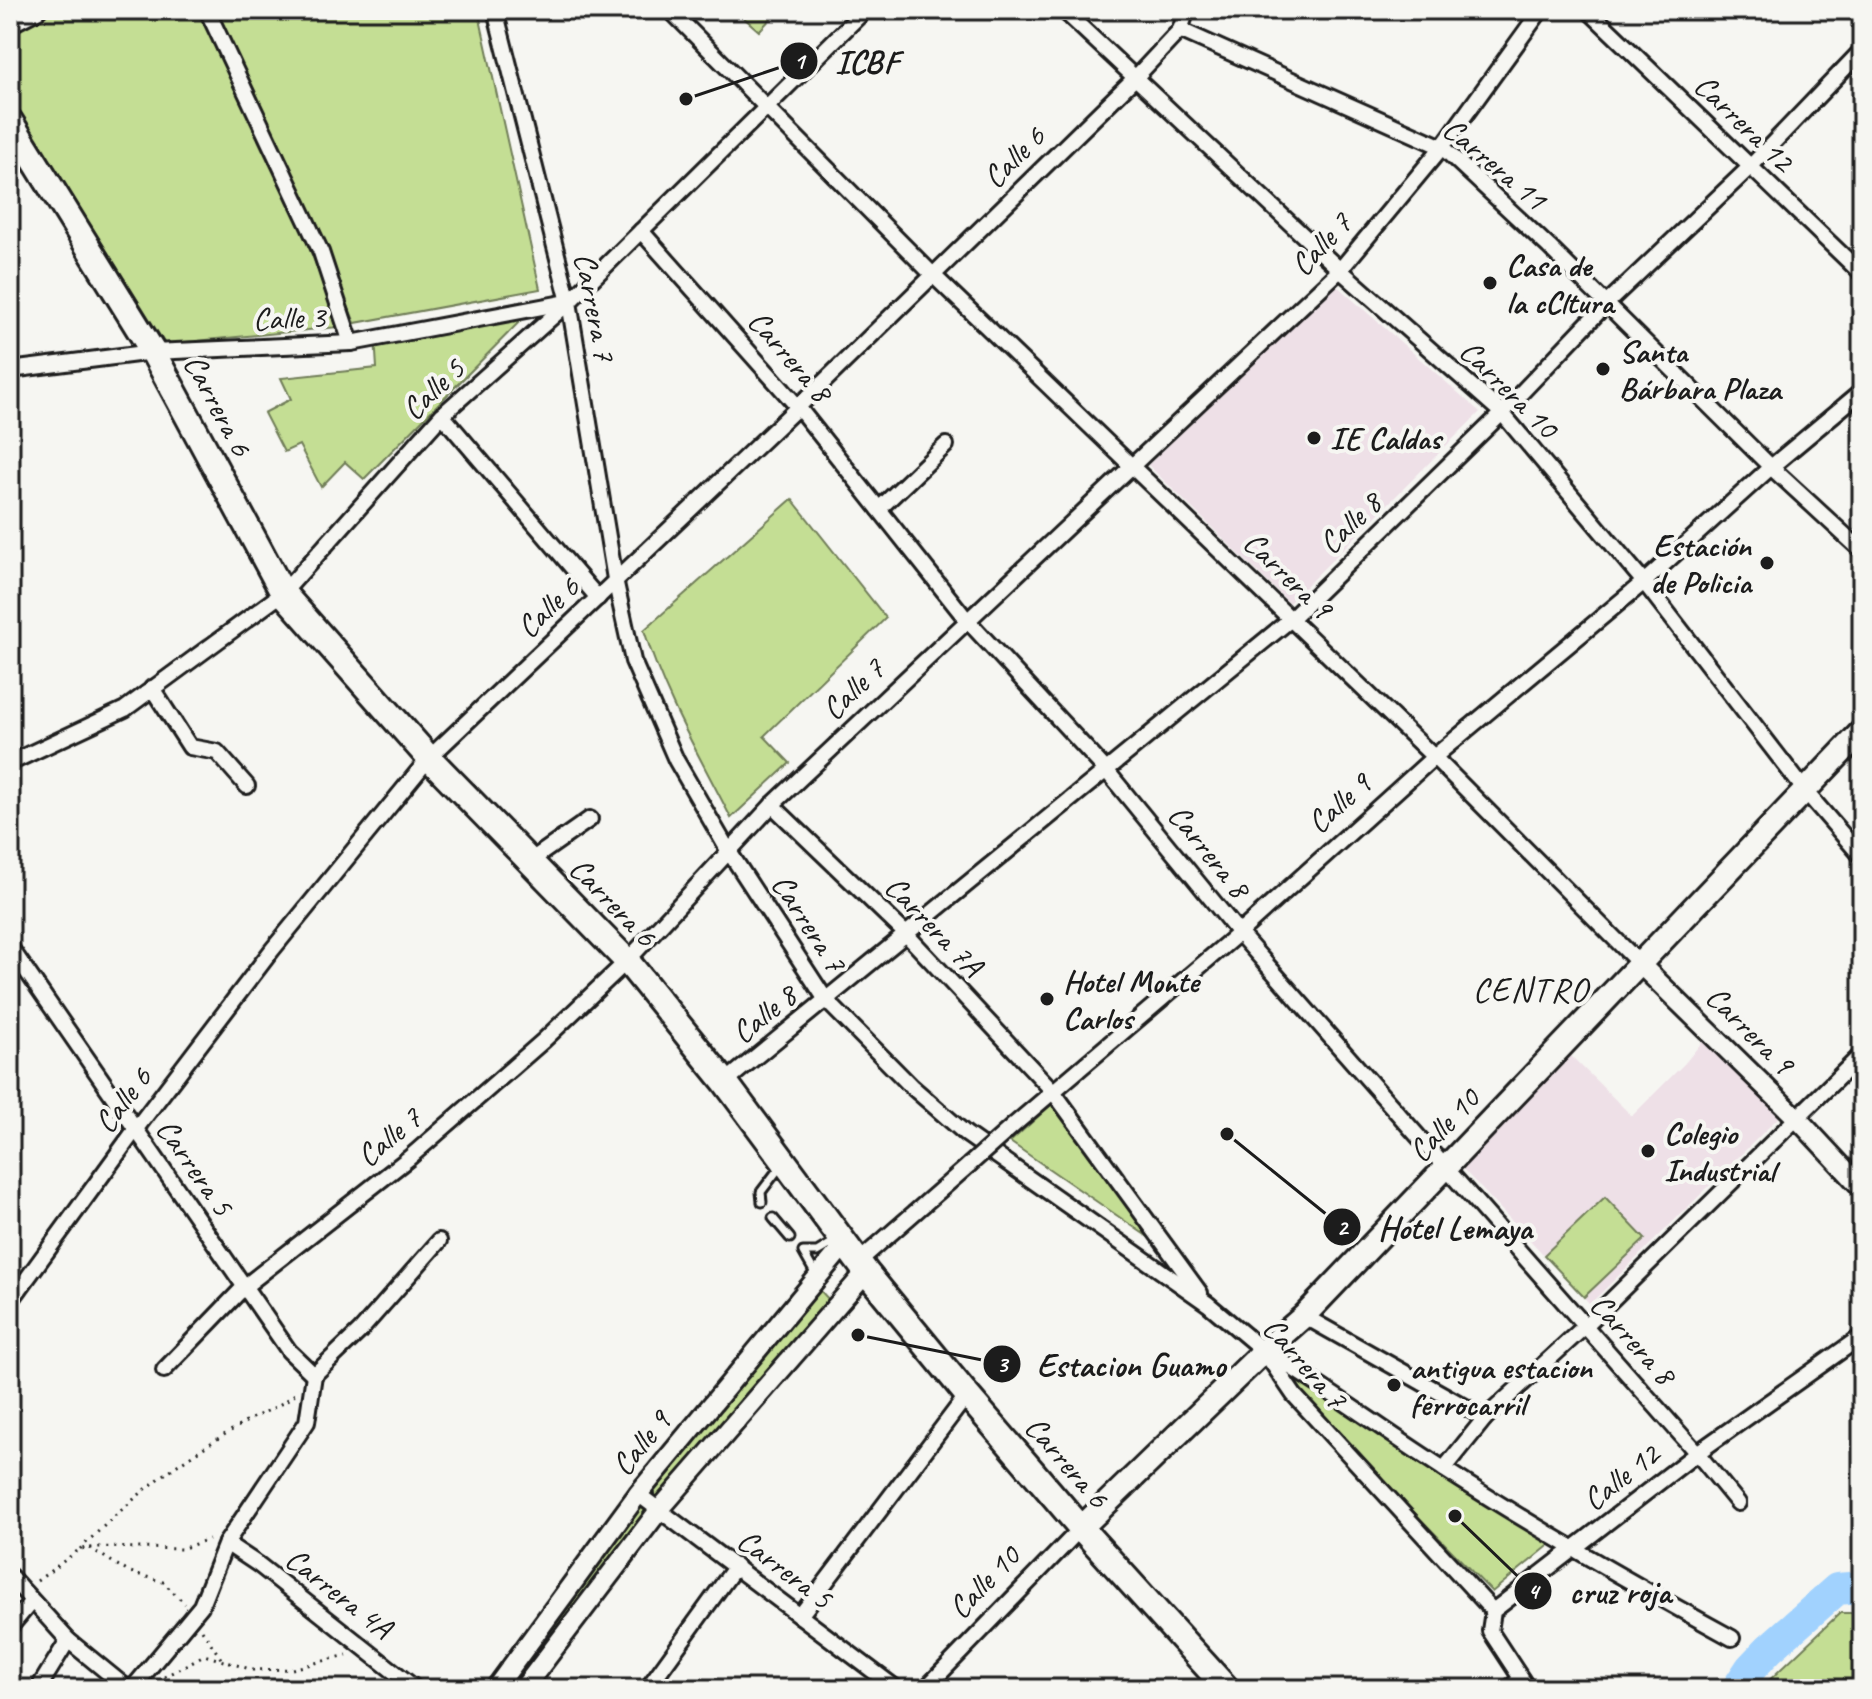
<svg xmlns="http://www.w3.org/2000/svg" width="1872" height="1699" font-family="Caveat,sans-serif">
	<style>
		.built { fill: #eee0e7 }
		.green { fill: #c4de94; stroke: #707d58; stroke-width: 2 }
		.lines { fill: none; stroke-linecap: round; stroke-linejoin: round }
		.river { stroke: #a1d2fe; stroke-width: 32 }
		.service-casing { stroke: #1c1c1c; stroke-width: 13 }
		.minor-casing { stroke: #1c1c1c; stroke-width: 20 }
		.tertiary-casing { stroke: #1c1c1c; stroke-width: 24 }
		.secondary-casing { stroke: #1c1c1c; stroke-width: 28 }
		.primary-casing { stroke: #1c1c1c; stroke-width: 30 }
		.path { stroke: #1c1c1c; stroke-width: 3; stroke-dasharray: 2 6; stroke-linecap: butt }
		.service { stroke: #f6f6f2; stroke-width: 7 }
		.minor { stroke: #f6f6f2; stroke-width: 14 }
		.tertiary { stroke: #f6f6f2; stroke-width: 18 }
		.secondary { stroke: #f6f6f2; stroke-width: 22 }
		.primary { stroke: #f6f6f2; stroke-width: 24 }
		.minor-bridge-casing { stroke: #1c1c1c; stroke-width: 20; stroke-linecap: butt }
		.minor-bridge { stroke: #f6f6f2; stroke-width: 14 }
		.poi-dot { fill: #1c1c1c; stroke: #f6f6f2; stroke-width: 3 }
		.labels { text-anchor: middle; dominant-baseline: central; stroke-width: 8; stroke-linejoin: round; paint-order: stroke }
		.street-label { font-size: 32px; fill: #1c1c1c; stroke: #f6f6f2 }
		.poi-label { font-size: 32px; font-weight: bold; fill: #1c1c1c; stroke: #f6f6f2; text-anchor: start }
		.neighbourhood-label { font-size: 34px; letter-spacing: 2px; fill: #1c1c1c; stroke: #f6f6f2 }
		.leader { fill: none; stroke: #1c1c1c; stroke-width: 3 }
		.callout-dot { fill: #1c1c1c; stroke: #f6f6f2; stroke-width: 3 }
		.mark-label { font-size: 24px; text-anchor: middle; font-weight: bold; fill: #fff }
		.callout-label { font-size: 34px; text-anchor: middle; font-weight: bold; fill: #1c1c1c; stroke: #f6f6f2; stroke-width: 8; stroke-linejoin: round; paint-order: stroke }
	</style>
	<rect width="100%" height="100%" fill="#f6f6f2"/>
	<filter id="ink" filterUnits="userSpaceOnUse"><feTurbulence type="fractalNoise" baseFrequency=".0125" numOctaves="2"/><feDisplacementMap in="SourceGraphic" scale="16" xChannelSelector="R" yChannelSelector="G"/><feConvolveMatrix kernelMatrix="1 2 1 2 8 2 1 2 1" color-interpolation-filters="sRGB"/></filter>
	<g filter="url(#ink)">
		<!-- built -->
		<g class="built">
			<polygon points="1336,285 1480,412 1289,603 1148,465"/>
			<polygon points="1706,1037 1779,1117 1590,1304 1461,1167 1568,1053 1632,1116 1685,1063"/>
		</g>
		<!-- green -->
		<g class="green">
			<path d="M53 10H200C251 114 301 217 339 327L165 344 10 96V30Z"/>
			<polygon points="212,10 478,10 540,289 355,323 295,178"/>
			<polygon points="735,10 779,10 759,31"/>
			<polygon points="537,304 364,479 345,462 321,487 299,445 284,452 264,413 291,399 281,378 377,368 375,336"/>
			<path d="M792 499 886 618 764 736 790 763 731 818C700 757 664 696 644 630Z"/>
			<polygon points="1052,1104 1173,1254 1010,1142"/>
			<polygon points="1605,1197 1645,1239 1584,1297 1544,1255"/>
			<polygon points="818,1288 831,1302 660,1504 647,1491"/>
			<polygon points="1281,1346 1443,1473 1558,1538 1492,1592 1267,1362"/>
			<polygon points="639,1503 653,1512 519,1689 501,1689"/>
			<polygon points="1840,1613 1862,1613 1862,1689 1760,1689"/>
		</g>
		<g class="lines">
			<!-- river -->
			<polyline class="river" points="1737,1689 1751,1668 1769,1649 1837,1589 1862,1587"/>
			<!-- service casing -->
			<g class="service-casing">
				<g id="service">
					<polyline points="762,1202 761,1192 780,1167"/>
					<polyline points="773,1218 790,1238"/>
					<polyline points="816,1275 803,1252 817,1252 837,1240"/>
				</g>
			</g>
			<!-- minor casing -->
			<g class="minor-casing">
				<g id="minor">
					<polyline points="207,10 321,252 351,343"/>
					<polyline points="495,10 569,302 615,579 633,661 676,760 728,850 826,1000 911,1086 966,1134 1208,1304 1264,1351 1294,1395 1493,1611"/>
					<polyline points="670,10 933,275 1434,757 1640,964"/>
					<polyline points="1063,10 1340,270 1502,413 1644,582 1806,792 1862,857"/>
					<polyline points="1588,10 1862,274"/>
					<polyline points="10,25 39,10"/>
					<polyline points="1180,30 1442,147 1549,247 1771,467 1862,551"/>
					<polyline points="641,231 798,407 966,619 1106,770 1239,933 1697,1453 1738,1503"/>
					<polyline points="10,370 153,352 351,343 568,302"/>
					<polyline points="442,415 598,598"/>
					<polyline points="879,509 946,445"/>
					<polyline points="152,688 190,747 217,752 247,786"/>
					<polyline points="10,763 125,709 283,593 442,415 569,302 865,10"/>
					<polyline points="772,805 906,934 1052,1090 1200,1293"/>
					<polyline points="530,861 590,819"/>
					<polyline points="10,947 289,1351 314,1375"/>
					<polyline points="725,1082 1291,619 1502,413 1607,303 1750,167 1862,50"/>
					<polyline points="1015,1124 1239,933 1434,757 1644,582 1771,467 1862,391"/>
					<polyline points="858,1262 969,1165"/>
					<polyline points="10,1302 135,1130 272,950 429,758 798,407 1136,77 1180,30 1187,10"/>
					<polyline points="1304,1316 1485,1418"/>
					<path d="M1268 1353C1330 1390 1387 1433 1447 1471 1540 1531 1635 1585 1732 1638"/>
					<polyline points="164,1370 244,1287 409,1158 543,1041 627,961 772,805 1340,270 1442,147 1541,10"/>
					<polyline points="1444,1469 1485,1418 1584,1327 1862,1054"/>
					<polyline points="638,1494 897,1689"/>
					<polyline points="226,1543 259,1565 416,1689"/>
					<polyline points="10,1576 68,1640 128,1689"/>
					<polyline points="800,1616 967,1395"/>
					<polyline points="10,1627 31,1602"/>
					<polyline points="38,1689 68,1640"/>
					<polyline points="132,1689 201,1606 226,1543 307,1422 314,1375 360,1331 439,1241"/>
					<polyline points="647,1689 736,1566"/>
					<polyline points="925,1689 1081,1528"/>
					<polyline points="1508,1689 1521,1679"/>
					<polyline points="1528,1689 1490,1631 1493,1611 1697,1453 1862,1336"/>
				</g>
			</g>
			<!-- tertiary casing -->
			<g class="tertiary-casing">
				<g id="tertiary">
					<polyline points="1640,964 1796,1117 1862,1188"/>
					<polyline points="495,1689 638,1494 845,1244"/>
					<polyline points="523,1689 660,1509 866,1272"/>
				</g>
			</g>
			<!-- secondary casing -->
			<g class="secondary-casing">
				<polyline id="secondary" points="1081,1528 1264,1351 1304,1316 1862,731"/>
			</g>
			<!-- primary casing -->
			<g class="primary-casing">
				<polyline id="primary" points="10,121 153,352 283,593 429,758 627,961 725,1082 866,1272 967,1395 1081,1528 1227,1689"/>
			</g>
			<!-- path -->
			<g class="path">
				<polyline points="90,1548 127,1571 163,1582 185,1604"/>
				<path d="M80 1549C117 1513 155 1478 200 1450 217 1439 235 1428 253 1418 269 1410 282 1405 296 1393"/>
				<polyline points="37,1581 80,1549 99,1547 181,1549 209,1539"/>
				<polyline points="202,1630 222,1660"/>
				<polyline points="164,1677 204,1655 253,1670 292,1669 347,1655"/>
			</g>
			<!-- service -->
			<use href="#service" class="service"/>
			<!-- minor -->
			<use href="#minor" class="minor"/>
			<!-- tertiary -->
			<use href="#tertiary" class="tertiary"/>
			<!-- secondary -->
			<use href="#secondary" class="secondary"/>
			<!-- primary -->
			<use href="#primary" class="primary"/>
			<!-- minor-bridge casing -->
			<g class="minor-bridge-casing">
				<polyline id="minor-bridge" points="969,1165 1015,1124"/>
			</g>
			<!-- minor-bridge -->
			<use href="#minor-bridge" class="minor-bridge"/>
		</g>
	</g>
	<!-- markers -->
	<g class="poi-dot">
		<circle cx="1490" cy="283" r="8"/>
		<circle cx="1603" cy="369" r="8"/>
		<circle cx="1314" cy="438" r="8"/>
		<circle cx="1767" cy="563" r="8"/>
		<circle cx="1047" cy="999" r="8"/>
		<circle cx="1648" cy="1151" r="8"/>
		<circle cx="1394" cy="1385" r="8"/>
	</g>
	<g class="labels">
		<!-- street labels -->
		<g class="street-label">
			<text transform="translate(1744 123) rotate(44)">Carrera 12</text>
			<text transform="translate(1014 157) rotate(-45)">Calle 6</text>
			<text transform="translate(1495 164) rotate(40)">Carrera 11</text>
			<text transform="translate(1321 244) rotate(-47)">Calle 7</text>
			<text transform="translate(595 307) rotate(79)">Carrera 7</text>
			<text transform="translate(289 318) rotate(-2)">Calle 3</text>
			<text transform="translate(790 356) rotate(49)">Carrera 8</text>
			<text transform="translate(433 389) rotate(-44)">Calle 5</text>
			<text transform="translate(1509 389) rotate(45)">Carrera 10</text>
			<text transform="translate(218 405) rotate(62)">Carrera 6</text>
			<text transform="translate(1350 523) rotate(-44)">Calle 8</text>
			<text transform="translate(1288 575) rotate(44)">Carrera 9</text>
			<text transform="translate(548 607) rotate(-44)">Calle 6</text>
			<text transform="translate(853 689) rotate(-44)">Calle 7</text>
			<text transform="translate(1339 803) rotate(-42)">Calle 9</text>
			<text transform="translate(1209 851) rotate(51)">Carrera 8</text>
			<text transform="translate(613 902) rotate(46)">Carrera 6</text>
			<text transform="translate(809 923) rotate(57)">Carrera 7</text>
			<text transform="translate(934 926) rotate(46)">Carrera 7A</text>
			<text transform="translate(764 1014) rotate(-39)">Calle 8</text>
			<text transform="translate(1750 1030) rotate(45)">Carrera 9</text>
			<text transform="translate(123 1100) rotate(-53)">Calle 6</text>
			<text transform="translate(1444 1125) rotate(-47)">Calle 10</text>
			<text transform="translate(389 1137) rotate(-40)">Calle 7</text>
			<text transform="translate(195 1167) rotate(55)">Carrera 5</text>
			<text transform="translate(1633 1339) rotate(48)">Carrera 8</text>
			<text transform="translate(1305 1363) rotate(49)">Carrera 7</text>
			<text transform="translate(641 1443) rotate(-51)">Calle 9</text>
			<text transform="translate(1067 1462) rotate(49)">Carrera 6</text>
			<text transform="translate(1621 1477) rotate(-38)">Calle 12</text>
			<text transform="translate(785 1569) rotate(37)">Carrera 5</text>
			<text transform="translate(984 1582) rotate(-46)">Calle 10</text>
			<text transform="translate(339 1593) rotate(38)">Carrera 4A</text>
		</g>
		<!-- poi labels -->
		<g class="poi-label">
			<text x="1506" y="265">Casa de<tspan x="1506" dy="37">la cCltura</tspan></text>
			<text x="1619" y="351">Santa<tspan x="1619" dy="37">Bárbara Plaza</tspan></text>
			<text x="1330" y="438">IE Caldas</text>
			<text x="1751" y="545" text-anchor="end">Estación<tspan x="1751" dy="37">de Policia</tspan></text>
			<text x="1063" y="981">Hotel Monte<tspan x="1063" dy="37">Carlos</tspan></text>
			<text x="1664" y="1133">Colegio<tspan x="1664" dy="37">Industrial</tspan></text>
			<text x="1410" y="1367">antigua estacion<tspan x="1410" dy="37">ferrocarril</tspan></text>
		</g>
		<!-- neighbourhood labels -->
		<g class="neighbourhood-label">
			<text x="1531" y="989">CENTRO</text>
		</g>
	</g>
	<!-- callouts -->
	<path class="leader" d="M686 99L799 61M1227 1134L1342 1227M858 1335L1002 1364M1455 1516L1533 1591"/>
	<g class="callout-dot">
		<circle cx="686" cy="99" r="8"/>
		<circle cx="1227" cy="1134" r="8"/>
		<circle cx="858" cy="1335" r="8"/>
		<circle cx="1455" cy="1516" r="8"/>
		<circle cx="799" cy="61" r="20"/>
		<circle cx="1342" cy="1227" r="20"/>
		<circle cx="1002" cy="1364" r="20"/>
		<circle cx="1533" cy="1591" r="20"/>
	</g>
	<g class="mark-label">
		<text x="799" y="69">1</text>
		<text x="1342" y="1235">2</text>
		<text x="1002" y="1372">3</text>
		<text x="1533" y="1599">4</text>
	</g>
	<g class="callout-label">
		<text x="867" y="73">ICBF</text>
		<text x="1455" y="1239">Hotel Lemaya</text>
		<text x="1131" y="1376">Estacion Guamo</text>
		<text x="1620" y="1603">cruz roja</text>
	</g>
	<!-- margin -->
	<rect width="1872" height="1699" fill="none" stroke="#f6f6f2" stroke-width="40"/>
	<rect x="20" y="20" width="1832" height="1659" fill="none" stroke="#1c1c1c" stroke-width="3" filter="url(#ink)"/>
</svg>
